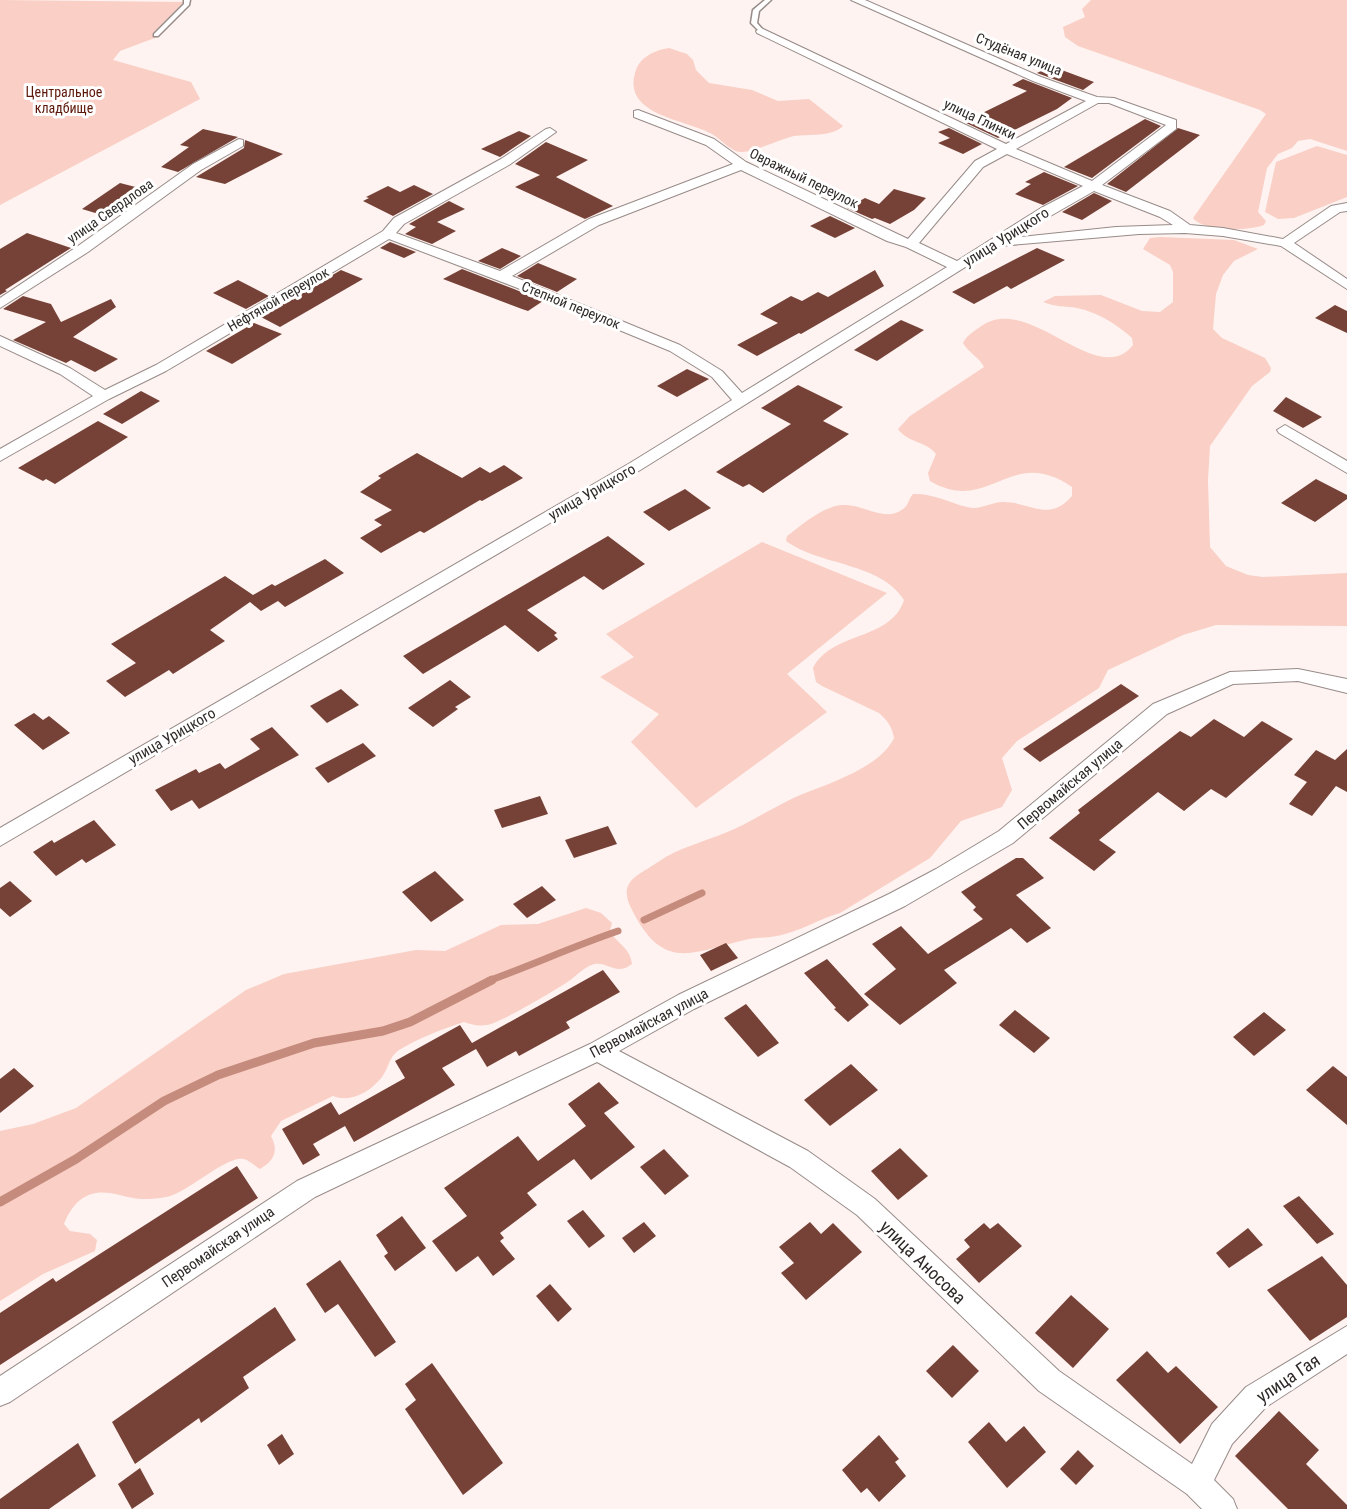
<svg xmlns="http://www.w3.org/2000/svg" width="1347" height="1509" font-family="'Roboto Condensed',sans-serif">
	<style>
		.green { fill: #facfc5 }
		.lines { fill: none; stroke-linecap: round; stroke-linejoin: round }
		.stream-far1 { stroke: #c58b7d; stroke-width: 7 }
		.stream { stroke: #c58b7d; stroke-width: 9 }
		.building { fill: #764237 }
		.service-casing { stroke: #978b88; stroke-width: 3 }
		.minor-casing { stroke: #978b88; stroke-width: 2 }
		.service { fill: #fff; fill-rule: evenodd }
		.minor { fill: #fff; fill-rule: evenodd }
		.labels { text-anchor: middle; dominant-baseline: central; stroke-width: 6; stroke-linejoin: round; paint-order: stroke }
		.far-street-label { font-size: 14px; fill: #2f2a29; stroke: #fff }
		.far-park-label { font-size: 14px; fill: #5d1708; stroke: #fff }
		.street-label { font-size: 15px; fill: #2f2a29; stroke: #fff }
		.near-street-label { font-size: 18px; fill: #2f2a29; stroke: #fff }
	</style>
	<rect width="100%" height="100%" fill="#fef3f1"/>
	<!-- green -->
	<g class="green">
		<polygon points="0,0 184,2 152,34 160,36 120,51 113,60 191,82 200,99 0,205"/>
		<path d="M1091 0H1347V151L1310 139 1298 141 1292 148 1278 154 1267 168 1258 212 1266 221 1264 225C1248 231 1204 232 1193 218L1266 114 1260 110 1078 46 1065 37 1063 27 1085 17 1082 9Z"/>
		<path d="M669 48 687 54 693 60 696 70 709 83 752 90 778 101 809 99 843 126C832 137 809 134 794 136 780 139 752 153 741 152 731 152 720 138 710 133 685 119 620 115 636 70 641 56 656 50 669 48Z"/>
		<polygon points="1317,146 1347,155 1347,197 1294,218 1278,219 1265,212 1276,162"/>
		<path d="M1160 237 1234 240 1258 249 1234 261 1223 275 1216 294 1213 329 1222 338 1265 358 1271 368 1270 372 1252 386 1210 446 1208 480 1210 547 1226 566 1248 575 1263 577 1347 573V626L1216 625 1183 635 1108 670 1099 688 1017 741 1002 758 1012 790 1002 807 961 821 930 858 840 913C821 918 805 929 785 934 774 938 761 937 749 939 693 951 664 975 631 908 617 880 640 875 658 862 678 848 703 842 725 833 750 823 773 807 798 796 827 784 880 768 894 738 892 727 888 721 879 713L822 686 816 682 813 668C832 631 891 641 904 600 880 562 820 566 786 541L787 536C802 525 824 505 844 505 863 504 885 523 903 509 909 505 908 499 913 494 933 493 947 502 967 507 980 511 990 502 1003 502 1031 502 1049 523 1072 496V487C1009 444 990 516 930 481L928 473 936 454C926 441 908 443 898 429L910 416 984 367C979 357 968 352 963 343 967 335 973 332 980 327 1028 290 1097 391 1133 345L1132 338C1115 323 1099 313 1077 308 1065 306 1055 307 1043 302L1055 296 1101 295 1142 311 1160 312 1173 302V272L1170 265 1143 249 1150 238Z"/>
		<polygon points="762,542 887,593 787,674 827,712 696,808 631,742 659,714 600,677 634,657 606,634"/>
		<path d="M586 908 601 913 612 923 610 931C617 944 630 947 632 964 614 978 606 957 589 966 580 971 574 978 566 983 552 992 500 1023 487 1025 478 1026 472 1025 464 1022 442 1029 419 1038 399 1050 388 1058 389 1068 382 1077 370 1092 351 1103 333 1096L281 1121 271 1136C279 1151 274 1161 260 1169 256 1167 249 1160 244 1159 227 1155 189 1191 170 1196 160 1199 143 1200 133 1198 121 1196 109 1191 96 1193 79 1196 70 1209 64 1224L70 1231 90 1234 97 1240 95 1251 43 1274 0 1301V1131L33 1124 76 1108 246 990 284 974 416 950 445 951 501 925 538 924Z"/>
	</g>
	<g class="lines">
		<!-- stream-far1 -->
		<g class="stream-far1">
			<polyline points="644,920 702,893"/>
			<path d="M488 981C532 965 574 946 618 931"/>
		</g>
		<!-- stream -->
		<polyline class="stream" points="0,1202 76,1159 164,1101 218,1075 314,1043 383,1031 410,1022 492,980"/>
	</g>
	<!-- building -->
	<g class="building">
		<polygon points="1051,66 1094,82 1083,90 1037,73"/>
		<polygon points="1023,79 1072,98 1057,109 998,138 964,122 1027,91 1012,85"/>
		<polygon points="1145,119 1161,126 1092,178 1064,167"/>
		<polygon points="949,128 982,144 963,154 938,143 950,138 938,132"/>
		<polygon points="1178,128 1200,135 1126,192 1107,184"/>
		<polygon points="203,129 238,137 178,172 161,167 189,147 180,145"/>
		<polygon points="519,131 531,136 500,157 481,149"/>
		<polygon points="245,140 283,154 225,184 196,177 244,148"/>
		<polygon points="546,142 588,160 556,177 613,206 585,219 515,187 540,175 515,164"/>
		<polygon points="1044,172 1078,186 1043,205 1015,194 1031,184 1025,182"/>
		<polygon points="120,183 151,191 112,218 82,209"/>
		<polygon points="414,185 433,194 393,216 363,201 369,198 366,197 388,186 400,192"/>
		<polygon points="894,189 926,198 914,210 890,224 875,218 872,219 847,208 865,198 879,204"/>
		<polygon points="1094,193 1112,201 1082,220 1062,212"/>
		<polygon points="449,201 465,209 437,222 456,231 432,244 405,234 416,227 409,224"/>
		<polygon points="830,216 855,228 835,238 810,226"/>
		<polygon points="27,233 71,248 5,290 7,291 0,295 0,249"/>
		<polygon points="390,242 416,252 404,258 380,248"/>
		<polygon points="502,248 521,256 500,269 478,261"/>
		<polygon points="1037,248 1065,260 1011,289 1007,286 974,304 952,292"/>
		<polygon points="538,263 577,279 557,292 517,276"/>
		<polygon points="462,269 514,289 543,301 528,311 522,309 443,279"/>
		<polygon points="341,270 363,279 280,327 261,317"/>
		<polygon points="875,270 884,286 801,334 799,333 757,356 737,345 778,323 760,314 791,296 802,301 818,292 828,297"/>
		<polygon points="238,280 269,296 246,309 213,293"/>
		<polygon points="23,296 51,304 61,322 111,299 116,307 73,337 118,359 95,372 71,360 66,363 13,340 46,322 3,309"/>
		<polygon points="1335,305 1347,311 1347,333 1315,318"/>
		<polygon points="901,320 924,330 877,361 854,350"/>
		<polygon points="254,323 282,334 232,364 206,351"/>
		<polygon points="687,369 709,379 677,397 657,386"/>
		<polygon points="798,385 843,407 823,421 849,434 763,493 749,484 743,487 716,472 791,424 761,408"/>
		<polygon points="141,391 160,401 122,424 103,414"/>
		<polygon points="1286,397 1322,417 1303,428 1273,411"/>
		<polygon points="98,421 128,437 55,484 46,479 43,481 18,468"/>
		<polygon points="417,453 462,478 480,467 490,473 504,465 523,478 482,501 480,500 424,533 420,531 381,553 360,538 382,525 374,520 392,510 360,492 381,478 378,476"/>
		<polygon points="1316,479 1347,495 1347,499 1315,522 1281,503"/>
		<polygon points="685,489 711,508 669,531 643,512"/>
		<polygon points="608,536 645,564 603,590 584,576 527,610 557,633 554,635 558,639 538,652 505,625 423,674 403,656"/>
		<polygon points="325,559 344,573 285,607 278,601 261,611 250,602 210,630 225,641 173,674 169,670 125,697 106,681 136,663 111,644 225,576 253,595 272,584 275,586"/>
		<polygon points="450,680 471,697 455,707 458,709 433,727 408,708"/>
		<polygon points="1121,684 1139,696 1040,762 1023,749"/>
		<polygon points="341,689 359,705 327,723 310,706"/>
		<polygon points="34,713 43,720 49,716 70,733 43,750 14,725"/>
		<polygon points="1214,719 1244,737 1262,721 1293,739 1226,798 1211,789 1184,811 1158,792 1099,840 1116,852 1094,871 1049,838 1080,813 1078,810 1180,731 1191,737"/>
		<polygon points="272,727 299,755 199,809 192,800 171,811 155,790 196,769 199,773 220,763 225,769 260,749 250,739"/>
		<polygon points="363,743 376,756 328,783 315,768"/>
		<polygon points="1347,749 1347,792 1336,786 1312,816 1289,804 1307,782 1294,775 1316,750 1335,760"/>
		<polygon points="540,796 548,814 502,828 494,810"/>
		<polygon points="94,820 116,845 86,863 82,859 56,876 33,852 52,840 54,843"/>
		<polygon points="608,826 617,844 574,858 565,840"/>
		<polygon points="1016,858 1023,858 1044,878 1016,895 1051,928 1027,943 1011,928 944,970 957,983 900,1025 864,994 896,969 872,944 901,926 928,954 983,919 973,910 976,907 961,892"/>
		<polygon points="435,871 464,900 431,922 402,892"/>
		<polygon points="10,881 32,901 10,917 0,908 0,888"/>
		<polygon points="542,886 556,900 527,918 513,904"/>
		<polygon points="726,943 738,958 711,971 700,955"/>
		<polygon points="827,959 869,1005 848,1022 834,1009 836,1008 804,973"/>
		<polygon points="603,970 620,992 566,1022 570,1028 519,1056 516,1051 487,1067 476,1049 442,1068 455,1085 354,1142 345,1126 313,1144 320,1155 303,1165 282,1129 331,1102 339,1115 405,1078 395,1061 460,1025 472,1043"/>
		<polygon points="746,1004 779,1043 758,1057 724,1018"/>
		<polygon points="1015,1010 1050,1038 1034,1053 999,1025"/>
		<polygon points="1264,1012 1286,1030 1254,1056 1233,1037"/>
		<polygon points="851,1064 878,1090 830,1126 804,1100"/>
		<polygon points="1333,1066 1347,1077 1347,1125 1306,1090"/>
		<polygon points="14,1068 34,1086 0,1113 0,1079"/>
		<polygon points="599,1082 619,1103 604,1113 635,1147 591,1180 574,1159 527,1193 537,1205 500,1233 504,1238 500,1241 515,1259 493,1276 478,1256 456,1272 432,1241 467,1216 444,1188 518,1136 538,1161 586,1126 568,1104"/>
		<polygon points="900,1148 928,1176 898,1200 871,1171"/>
		<polygon points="664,1149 689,1176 665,1195 640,1167"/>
		<polygon points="237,1166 258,1198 0,1365 0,1313 53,1278 56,1282"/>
		<polygon points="1299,1196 1334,1234 1317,1244 1283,1206"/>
		<polygon points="583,1210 605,1236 589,1248 567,1221"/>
		<polygon points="402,1216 426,1248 395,1271 384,1256 388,1253 376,1235"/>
		<polygon points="644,1222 656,1236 634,1253 622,1238"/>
		<polygon points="810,1222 821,1234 833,1223 862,1252 806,1300 781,1273 794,1263 779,1247"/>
		<polygon points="984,1223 990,1229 998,1223 1022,1246 979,1283 956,1259 970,1247 964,1240"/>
		<polygon points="1248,1228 1263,1245 1229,1268 1216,1253"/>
		<polygon points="1322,1256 1347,1285 1347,1317 1310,1341 1267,1290"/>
		<polygon points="340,1260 396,1342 375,1357 338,1304 325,1313 306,1284"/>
		<polygon points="550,1284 572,1309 558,1322 536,1296"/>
		<polygon points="1071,1295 1109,1329 1073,1368 1035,1333"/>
		<polygon points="275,1307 296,1340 243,1377 249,1388 201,1423 199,1418 135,1464 112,1422"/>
		<polygon points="953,1345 979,1371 952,1398 926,1371"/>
		<polygon points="1147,1351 1168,1373 1176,1366 1218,1407 1180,1444 1116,1380"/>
		<polygon points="432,1363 503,1463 463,1495 405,1409 416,1400 405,1384"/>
		<polygon points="1279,1411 1319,1450 1306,1464 1347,1505 1347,1509 1288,1509 1235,1456"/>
		<polygon points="989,1422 1006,1442 1024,1426 1046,1452 1007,1488 968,1442"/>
		<polygon points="282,1434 294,1454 279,1465 267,1445"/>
		<polygon points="879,1435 899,1459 895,1462 906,1476 879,1502 867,1488 861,1493 842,1470"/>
		<polygon points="78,1443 96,1476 49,1509 0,1509 0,1499"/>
		<polygon points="1078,1450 1094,1466 1076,1485 1060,1469"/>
		<polygon points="140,1468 154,1494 132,1509 118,1484"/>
	</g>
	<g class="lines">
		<!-- service casing -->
		<g class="service-casing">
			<g id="service">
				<polygon points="184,0 190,0 189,5 158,36 154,36 154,34 184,4"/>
				<polygon points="765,0 771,0 759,11 757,23 764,31 761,33 751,23 753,10"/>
			</g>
		</g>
		<!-- minor casing -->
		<g class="minor-casing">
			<g id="minor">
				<path d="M851 0H865L1041 77 1097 97 1114 98 1176 120V129L1102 185 1170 211 1190 225 1223 228 1283 239 1331 206 1347 203V211L1340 212 1294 243 1347 279V289L1281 246 1223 236 1185 233 1139 234 999 246 642 469 0 846V828L630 463 732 400 712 377 670 351 515 287 389 239 166 371 109 399 0 461V449L93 396 60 374 0 346V336L70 368 105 390 156 365 383 231 394 218 501 159 546 129 550 128 556 132 509 165 404 224 396 233 500 271 589 219 733 164 706 145 634 117V111L638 110 714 139 746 162 908 239 975 161 997 149 757 33 756 31 761 28 1006 144 1086 101 1033 81ZM1098 103H1109L1166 125 1092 181 1016 149ZM1007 154 1083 186 1041 208 957 261 919 243 983 167ZM741 170 887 241 906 247 947 267 742 393 722 371 680 345 512 276 599 225ZM1094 191 1160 217 1173 225 1116 227 1012 238Z"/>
				<polygon points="239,139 243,140 243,146 201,170 88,252 0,308 0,298 78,246 193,164"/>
				<polygon points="1285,425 1347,461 1347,473 1279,433 1277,430"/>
				<polygon points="1298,669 1347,679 1347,693 1298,681 1233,684 1167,714 1013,843 905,906 694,1009 619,1051 808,1151 875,1199 1059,1371 1192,1464 1212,1424 1246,1387 1347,1326 1347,1354 1266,1407 1232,1444 1214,1480 1233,1499 1237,1509 1202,1509 1187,1494 1039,1391 857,1215 790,1167 597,1062 315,1197 10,1402 0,1406 0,1376 297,1181 590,1044 678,995 889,894 936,869 999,831 1153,704 1230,672"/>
			</g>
		</g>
		<!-- service -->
		<use href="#service" class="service"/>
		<!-- minor -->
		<use href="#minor" class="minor"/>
	</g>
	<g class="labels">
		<!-- far-street labels -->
		<g class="far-street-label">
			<text transform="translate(1019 54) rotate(22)">Студёная улица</text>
			<text transform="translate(980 119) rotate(25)">улица Глинки</text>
			<text transform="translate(804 178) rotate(26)">Овражный переулок</text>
			<text transform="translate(110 211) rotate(-35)">улица Свердлова</text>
			<text transform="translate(278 299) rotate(-30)">Нефтяной переулок</text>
			<text transform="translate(571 305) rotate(22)">Степной переулок</text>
		</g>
		<!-- far-park labels -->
		<g class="far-park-label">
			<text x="64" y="92">Центральное<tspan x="64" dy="16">кладбище</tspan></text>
		</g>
		<!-- street labels -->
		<g class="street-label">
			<text transform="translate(1006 237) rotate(-32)">улица Урицкого</text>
			<text transform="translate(592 492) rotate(-30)">улица Урицкого</text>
			<text transform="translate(172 736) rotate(-30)">улица Урицкого</text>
			<text transform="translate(1070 784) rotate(-40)">Первомайская улица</text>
			<text transform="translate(649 1023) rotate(-28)">Первомайская улица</text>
			<text transform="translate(218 1247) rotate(-34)">Первомайская улица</text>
		</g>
		<!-- near-street labels -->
		<g class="near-street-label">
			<text transform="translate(923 1262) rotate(44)">улица Аносова</text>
			<text transform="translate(1288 1378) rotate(-34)">улица Гая</text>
		</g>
	</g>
</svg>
